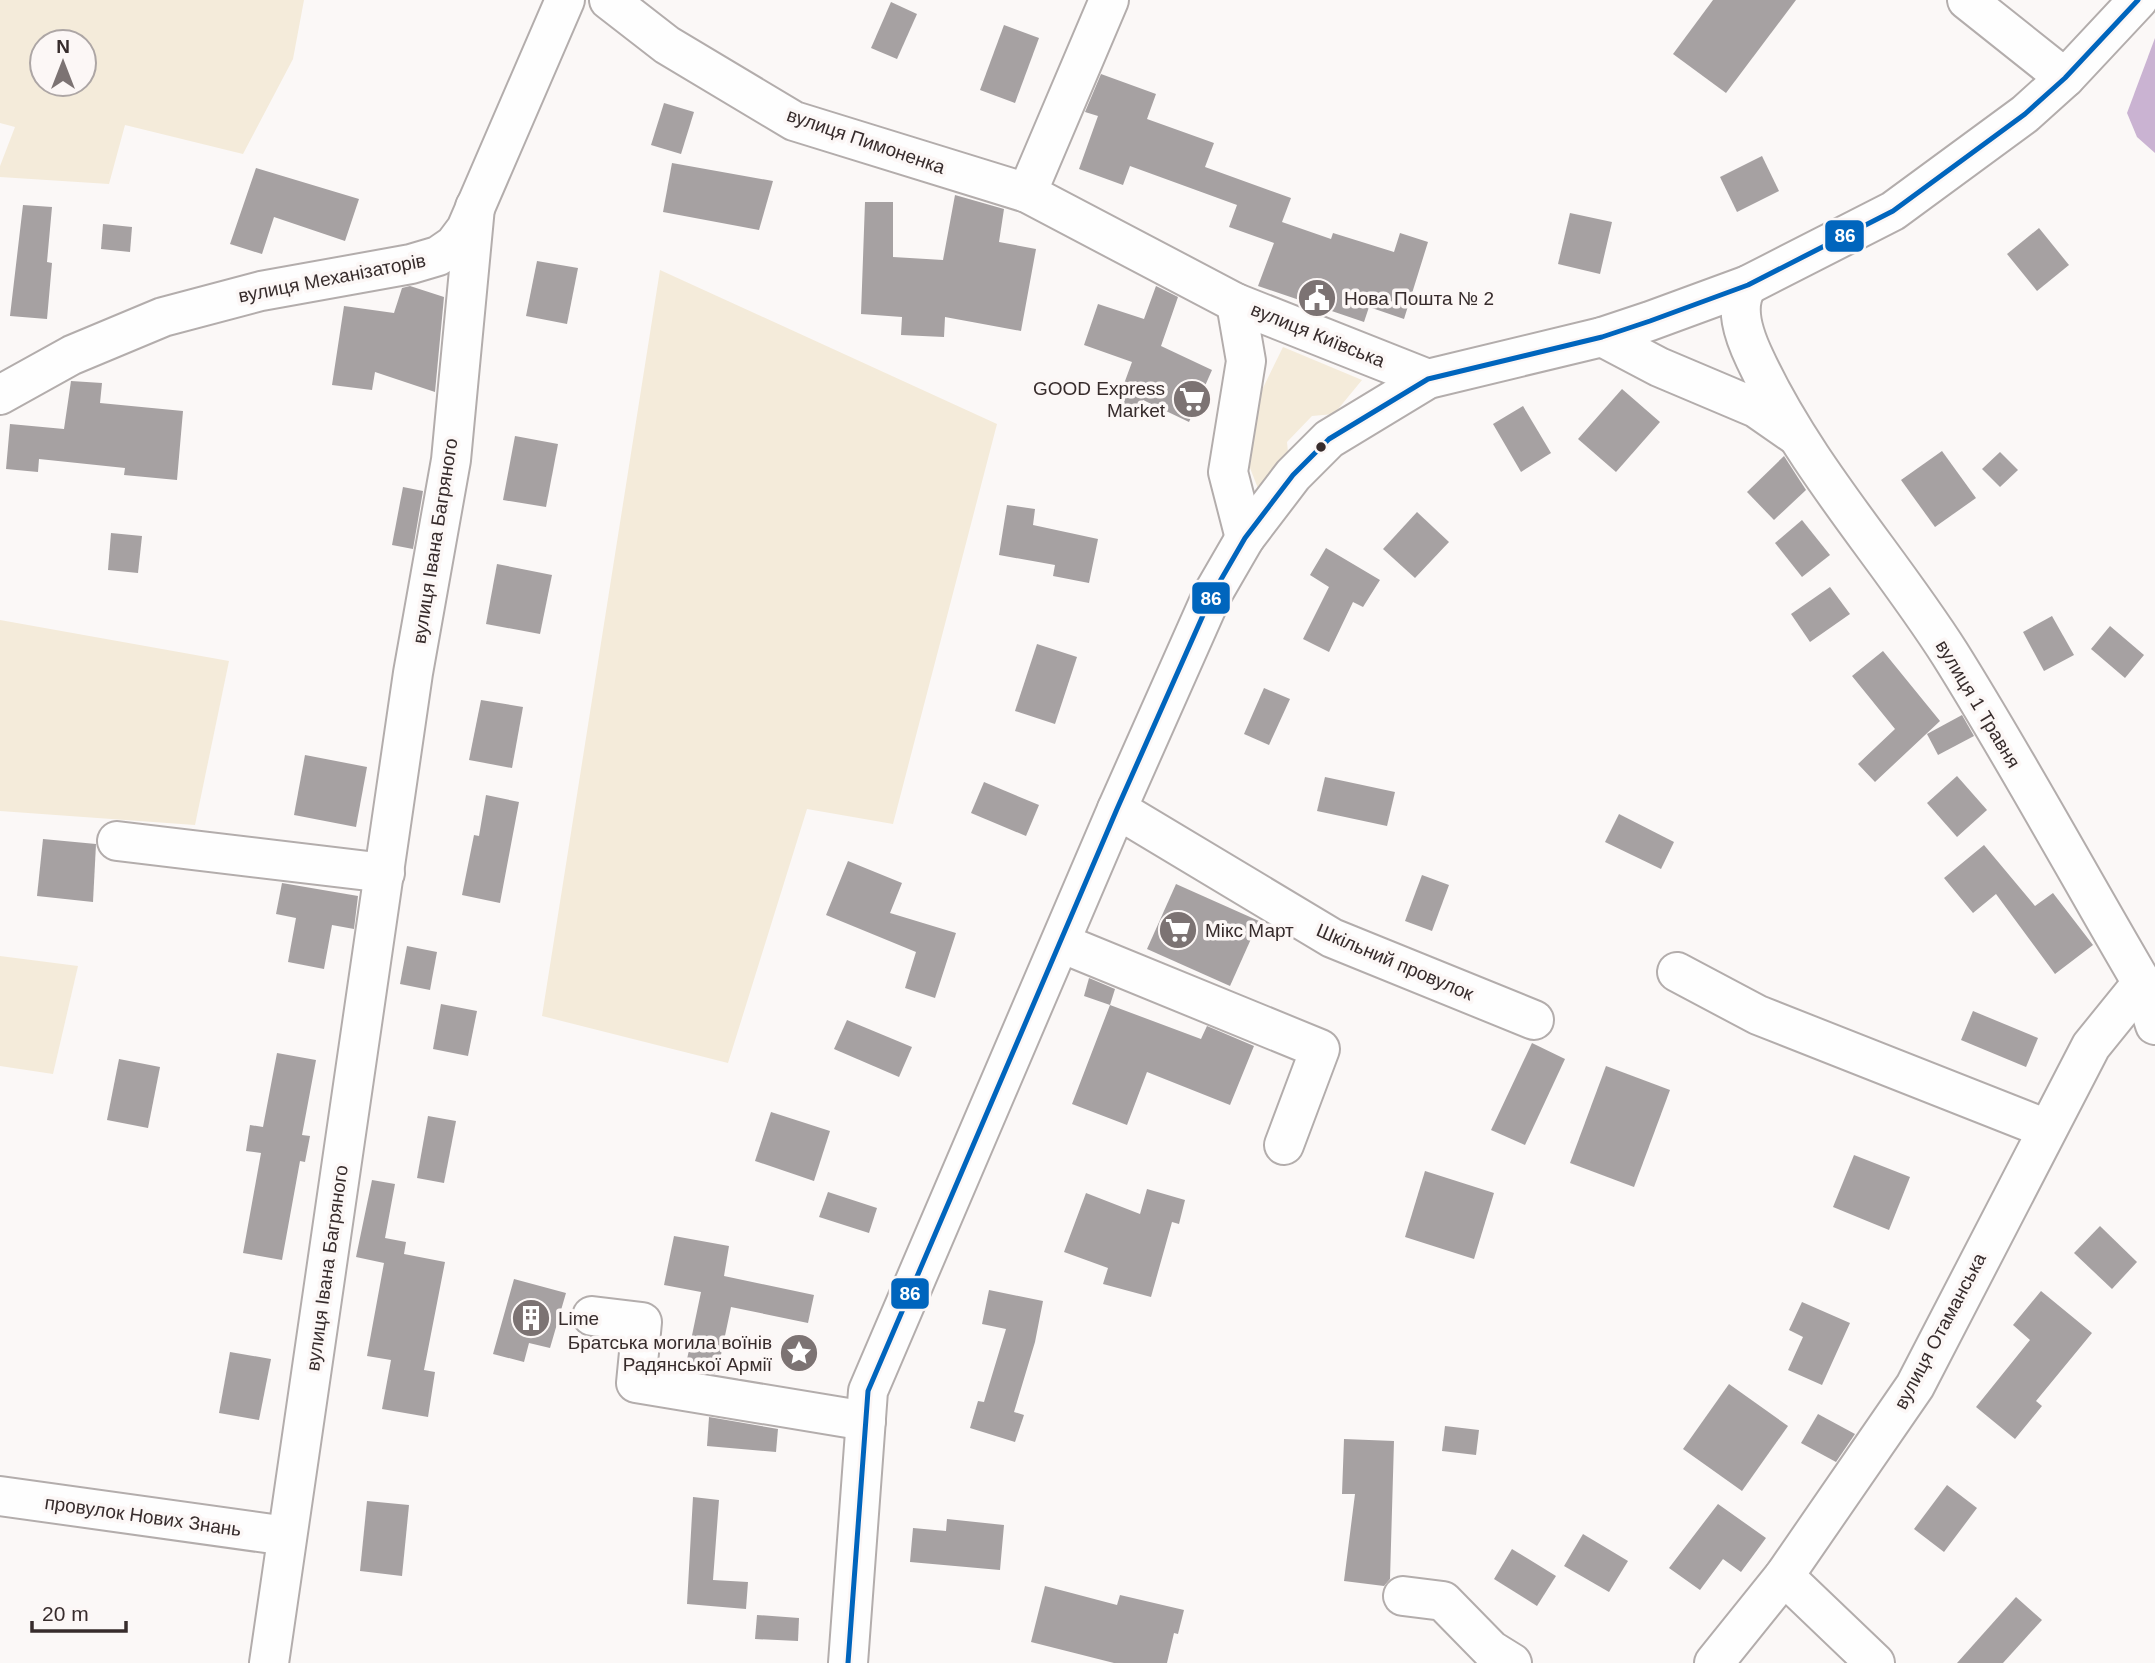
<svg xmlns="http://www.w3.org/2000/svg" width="2155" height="1663" font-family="Helvetica,sans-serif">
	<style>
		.green { fill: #f4ebda; fill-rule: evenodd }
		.water { fill: #cab3d2 }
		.building { fill: #a6a1a2 }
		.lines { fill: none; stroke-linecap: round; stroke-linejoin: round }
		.minor-casing { stroke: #b3adac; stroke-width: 42 }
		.minor { stroke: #fefefe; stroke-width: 38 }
		.bus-1-casing { stroke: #fcf7f6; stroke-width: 10 }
		.bus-1 { stroke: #0065bd; stroke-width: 5 }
		.bus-dot { fill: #372c2c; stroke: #fcf7f6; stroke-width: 2.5 }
		.labels { text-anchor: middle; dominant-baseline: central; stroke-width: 7; stroke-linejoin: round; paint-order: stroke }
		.street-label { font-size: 19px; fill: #372c2c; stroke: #fcf7f6 }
		.poi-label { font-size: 19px; fill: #372c2c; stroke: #fcf7f6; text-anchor: start }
		.line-badge { stroke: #fcf7f6; stroke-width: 2.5 }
		.badge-label { font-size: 19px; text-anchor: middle; font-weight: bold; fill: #fff }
	</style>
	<rect width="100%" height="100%" fill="#fbf8f7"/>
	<!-- green -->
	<g class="green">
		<path d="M0 0H304L293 59 243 154 125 125 109 184 0 177V166L15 127 0 123ZM42 42H84V84H42Z"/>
		<polygon points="660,270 997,424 893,824 807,809 728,1063 542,1016"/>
		<polygon points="1283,347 1362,380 1334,414 1312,416 1287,442 1289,463 1259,491 1243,450 1257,400"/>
		<polygon points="0,620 229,661 195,825 0,811"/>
		<polygon points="0,956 78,966 53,1074 0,1066"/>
	</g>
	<!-- water -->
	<polygon class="water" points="2155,38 2155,153 2137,137 2127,113"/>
	<!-- building -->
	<g class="building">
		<polygon points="1713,0 1796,0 1726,93 1673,54"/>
		<polygon points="891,2 917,14 897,59 871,48"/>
		<polygon points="1004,25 1039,38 1015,103 980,90"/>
		<polygon points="1101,74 1156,94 1147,119 1214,143 1205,167 1291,198 1282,222 1331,239 1333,233 1394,252 1400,233 1428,242 1404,319 1369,307 1364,322 1258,286 1274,243 1229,227 1237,205 1130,166 1123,185 1079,169 1098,116 1085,112"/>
		<polygon points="664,103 694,112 681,154 651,145"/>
		<polygon points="1762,156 1779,191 1737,212 1720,177"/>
		<polygon points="672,163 773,181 759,230 663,212"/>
		<polygon points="256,168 359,199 345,241 274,217 262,254 230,244"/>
		<polygon points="955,195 1004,209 999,242 1036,249 1021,331 945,317 944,337 901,335 902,317 861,314 865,202 893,202 893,257 943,260"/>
		<polygon points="23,205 52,207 47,262 52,263 47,319 10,316"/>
		<polygon points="1570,213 1612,222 1600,274 1558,264"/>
		<polygon points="103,224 132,227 130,252 101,249"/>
		<polygon points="2039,228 2069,265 2037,291 2007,254"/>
		<polygon points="537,261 578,268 567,324 526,316"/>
		<polygon points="410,286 444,297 435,392 375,372 372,390 332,385 344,306 394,313 402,288"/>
		<polygon points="1156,286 1178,297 1161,346 1212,370 1189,422 1143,400 1140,411 1117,403 1132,362 1084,345 1098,304 1144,319"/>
		<polygon points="71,381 102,383 100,403 183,411 177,480 124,475 125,468 39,459 38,472 6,469 10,424 64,429"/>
		<polygon points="1622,389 1660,422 1616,472 1578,439"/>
		<polygon points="1523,406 1551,453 1521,472 1493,424"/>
		<polygon points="515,436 558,444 546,507 503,500"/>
		<polygon points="1942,451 1976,498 1935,527 1901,480"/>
		<polygon points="2000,452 2018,470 2000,487 1982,469"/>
		<polygon points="1784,456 1806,490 1774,520 1747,492"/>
		<polygon points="403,487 423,491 413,549 392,545"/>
		<polygon points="1007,505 1035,509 1033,525 1098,539 1089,583 1053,576 1055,565 999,555"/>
		<polygon points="1417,512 1449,542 1415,578 1383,549"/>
		<polygon points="1802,520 1830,555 1802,577 1775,543"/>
		<polygon points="111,533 142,536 138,573 108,570"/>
		<polygon points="1326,548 1380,580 1363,607 1353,602 1329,652 1303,639 1329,587 1310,575"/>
		<polygon points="497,564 552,575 540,634 486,624"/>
		<polygon points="1830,587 1850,614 1810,642 1791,614"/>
		<polygon points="2052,616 2074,655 2044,671 2023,632"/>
		<polygon points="2110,626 2144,655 2125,678 2091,649"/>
		<polygon points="1037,644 1077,657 1055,724 1015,711"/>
		<polygon points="1883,651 1940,721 1875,782 1858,764 1895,729 1852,676"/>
		<polygon points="1264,688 1290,699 1269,745 1244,734"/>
		<polygon points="481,700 523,707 512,768 469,760"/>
		<polygon points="1962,715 1974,736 1938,755 1927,734"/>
		<polygon points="305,755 367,767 356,827 294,815"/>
		<polygon points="1957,776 1987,810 1957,837 1927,803"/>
		<polygon points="1325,777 1395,792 1387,826 1317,811"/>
		<polygon points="984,782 1039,805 1026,836 971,813"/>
		<polygon points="486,795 519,802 500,903 462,895 474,835 479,836"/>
		<polygon points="1619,814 1674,842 1661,869 1605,842"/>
		<polygon points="43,839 96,844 93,902 37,896"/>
		<polygon points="1984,845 2035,906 2053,893 2093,945 2055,974 1996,894 1973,913 1944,878"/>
		<polygon points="848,861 902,883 890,913 956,933 935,998 905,988 916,952 826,915"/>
		<polygon points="1422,875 1449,885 1432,931 1405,921"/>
		<polygon points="282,883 358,896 354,929 332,925 324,969 288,962 296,918 276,914"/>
		<polygon points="1176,884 1259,921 1230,986 1147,949"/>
		<polygon points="407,946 437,952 430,990 400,984"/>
		<polygon points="1089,978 1115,989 1110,1005 1084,996"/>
		<polygon points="441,1004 477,1011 468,1056 433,1049"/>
		<polygon points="1110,1005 1201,1039 1207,1026 1254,1046 1230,1105 1147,1072 1127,1125 1072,1104"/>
		<polygon points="1973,1011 2038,1038 2026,1067 1961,1040"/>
		<polygon points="847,1020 912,1047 899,1077 834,1049"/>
		<polygon points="1532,1043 1565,1059 1525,1145 1491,1130"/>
		<polygon points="277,1053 316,1060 302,1135 310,1136 305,1162 300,1161 282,1260 243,1253 261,1153 246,1151 250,1125 263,1127"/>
		<polygon points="119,1059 160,1067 148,1128 107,1120"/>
		<polygon points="1606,1066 1670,1090 1634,1187 1570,1163"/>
		<polygon points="771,1112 830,1131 814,1181 755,1161"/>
		<polygon points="428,1116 456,1121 444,1183 417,1178"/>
		<polygon points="1854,1155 1910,1177 1889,1230 1833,1207"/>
		<polygon points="1425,1171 1494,1193 1474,1259 1405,1237"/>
		<polygon points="372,1180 395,1184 385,1238 406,1242 404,1254 445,1262 424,1370 435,1372 428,1417 382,1409 391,1360 367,1356 384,1263 356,1257"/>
		<polygon points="1147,1189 1185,1200 1179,1224 1172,1222 1151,1297 1103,1284 1108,1268 1064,1252 1086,1193 1140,1214"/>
		<polygon points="828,1192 877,1208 869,1233 819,1217"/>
		<polygon points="2100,1226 2137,1262 2112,1289 2074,1253"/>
		<polygon points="674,1236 729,1246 724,1276 814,1295 808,1323 731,1307 717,1374 685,1369 701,1292 664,1285"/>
		<polygon points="514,1279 566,1293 550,1348 529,1343 524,1362 493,1354"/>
		<polygon points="989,1290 1043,1301 1035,1342 1014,1412 1024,1415 1015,1442 970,1428 978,1401 984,1402 1006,1329 982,1324"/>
		<polygon points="2041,1291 2092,1333 2036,1401 2042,1406 2015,1439 1976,1407 2030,1340 2013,1325"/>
		<polygon points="1802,1302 1850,1323 1822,1385 1788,1370 1803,1337 1789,1330"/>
		<polygon points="230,1352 271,1359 259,1420 219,1413"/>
		<polygon points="1729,1384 1788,1426 1742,1491 1683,1449"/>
		<polygon points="1818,1414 1855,1434 1836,1462 1801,1443"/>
		<polygon points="709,1417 778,1429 776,1452 707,1446"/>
		<polygon points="1445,1426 1479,1430 1476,1455 1442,1451"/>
		<polygon points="1344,1439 1394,1441 1390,1579 1384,1586 1344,1581 1355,1494 1342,1494"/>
		<polygon points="1947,1485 1977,1508 1944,1552 1914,1529"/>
		<polygon points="693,1497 719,1500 713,1580 748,1582 746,1609 687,1604"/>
		<polygon points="367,1501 409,1505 402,1576 360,1571"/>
		<polygon points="1718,1504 1766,1538 1741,1572 1723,1559 1700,1590 1669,1568"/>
		<polygon points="947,1519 1004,1525 1000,1570 910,1562 913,1528 946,1531"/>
		<polygon points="1583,1534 1628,1561 1609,1592 1564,1566"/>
		<polygon points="1512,1549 1556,1576 1537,1606 1494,1579"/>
		<polygon points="1045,1586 1117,1605 1120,1595 1184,1610 1178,1634 1174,1633 1167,1663 1114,1663 1031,1642"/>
		<polygon points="2016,1597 2042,1620 2003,1663 1957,1663"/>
		<polygon points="757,1615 799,1618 798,1641 755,1639"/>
	</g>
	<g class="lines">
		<!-- minor casing -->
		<g class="minor-casing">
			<g id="minor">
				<polyline points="609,0 667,45 794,121 1027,193 1236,303"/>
				<polyline points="1967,0 2065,78"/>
				<polyline points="1027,193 1109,0"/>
				<path d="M1748 285C1733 306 1744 336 1755 359 1805 467 1887 555 1950 654 2017 761 2078 874 2142 983L2155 1025"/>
				<polyline points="1602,337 1659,367 1756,408 1795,435"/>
				<polyline points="0,395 72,355 163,317 261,291 411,264 438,256 454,245 466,229 565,0"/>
				<polyline points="1245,538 1228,472 1246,361 1236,303 1428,379"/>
				<polyline points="1117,809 1332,938 1534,1020"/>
				<polyline points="117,841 385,873"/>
				<polyline points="1061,943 1320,1049 1284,1145"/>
				<polyline points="1677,972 1758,1015 2047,1129"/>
				<polyline points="592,1316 642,1322 636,1383 866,1421"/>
				<polyline points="0,1496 287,1536"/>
				<polyline points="1784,1576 1875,1663"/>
				<polyline points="1403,1596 1443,1601 1491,1650 1512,1663"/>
				<polyline points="269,1663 413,673 451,460 475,207"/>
				<polyline points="848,1663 868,1391 1117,809 1212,595 1245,538 1293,475 1329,439 1428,379 1602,337 1650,321 1748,285 1893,211 2025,114 2065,78 2138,0"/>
				<polyline points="1714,1663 1784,1576 1915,1386 2091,1046 2142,983"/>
			</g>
		</g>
		<!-- minor -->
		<use href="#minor" class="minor"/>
		<!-- bus-1 casing -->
		<g class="bus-1-casing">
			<polyline id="bus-1" points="848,1663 868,1391 1117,809 1212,595 1245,538 1293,475 1329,439 1428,379 1602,337 1650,321 1748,285 1893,211 2025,114 2065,78 2138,0"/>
		</g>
		<!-- bus-1 -->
		<use href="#bus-1" class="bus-1"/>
	</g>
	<!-- icons -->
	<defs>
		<g id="civic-disc" transform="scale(2.0125)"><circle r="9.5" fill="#7c7373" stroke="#fcf7f6"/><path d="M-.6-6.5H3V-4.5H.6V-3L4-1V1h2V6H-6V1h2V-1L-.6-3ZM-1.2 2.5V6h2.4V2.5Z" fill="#fff"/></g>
		<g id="supermarket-disc" transform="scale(2.0125)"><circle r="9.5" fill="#7c7373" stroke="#fcf7f6"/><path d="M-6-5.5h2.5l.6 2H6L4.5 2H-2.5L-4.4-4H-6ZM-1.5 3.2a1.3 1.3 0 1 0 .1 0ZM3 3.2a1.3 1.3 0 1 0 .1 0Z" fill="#fff"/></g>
		<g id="building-disc" transform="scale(2.0125)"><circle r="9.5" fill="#7c7373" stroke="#fcf7f6"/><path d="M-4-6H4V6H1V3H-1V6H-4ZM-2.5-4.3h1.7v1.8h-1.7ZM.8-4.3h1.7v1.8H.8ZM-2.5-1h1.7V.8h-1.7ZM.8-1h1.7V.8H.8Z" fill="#fff"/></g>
		<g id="sight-disc" transform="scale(2.0125)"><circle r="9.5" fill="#7c7373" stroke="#fcf7f6"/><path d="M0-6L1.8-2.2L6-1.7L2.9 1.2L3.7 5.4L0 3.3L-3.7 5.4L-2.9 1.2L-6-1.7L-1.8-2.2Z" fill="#fff"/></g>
	</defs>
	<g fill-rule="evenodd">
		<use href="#civic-disc" x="1317" y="298"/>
		<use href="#supermarket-disc" x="1192" y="399"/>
		<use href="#supermarket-disc" x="1178" y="930"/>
		<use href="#building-disc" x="531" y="1318"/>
		<use href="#sight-disc" x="799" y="1353"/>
	</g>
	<!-- markers -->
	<circle class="bus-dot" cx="1321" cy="447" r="6"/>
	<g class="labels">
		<!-- street labels -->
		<g class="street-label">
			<text transform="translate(866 141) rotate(19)">вулиця Пимоненка</text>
			<text transform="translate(332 278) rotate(-11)">вулиця Механізаторів</text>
			<text transform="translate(1318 335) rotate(22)">вулиця Київська</text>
			<text transform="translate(435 541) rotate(-81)">вулиця Івана Багряного</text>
			<text transform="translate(1978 704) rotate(59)">вулиця 1 Травня</text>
			<text transform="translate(1395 962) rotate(23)">Шкільний провулок</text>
			<text transform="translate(327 1268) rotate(-82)">вулиця Івана Багряного</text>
			<text transform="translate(1940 1331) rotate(-62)">вулиця Отаманська</text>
			<text transform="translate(143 1516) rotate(8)">провулок Нових Знань</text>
		</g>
		<!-- poi labels -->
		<g class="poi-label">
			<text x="1344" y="298">Нова Пошта № 2</text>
			<text x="1165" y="388" text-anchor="end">GOOD Express<tspan x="1165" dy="22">Market</tspan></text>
			<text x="1205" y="930">Мікс Март</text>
			<text x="558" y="1318">Lime</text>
			<text x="772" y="1342" text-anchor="end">Братська могила воїнів<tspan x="772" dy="22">Радянської Армії</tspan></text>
		</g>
	</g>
	<g class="line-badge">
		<rect x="1824" y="219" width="41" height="34" rx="7" fill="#0065bd"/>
		<rect x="1191" y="581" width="40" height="34" rx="7" fill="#0065bd"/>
		<rect x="890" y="1277" width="40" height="33" rx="7" fill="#0065bd"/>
	</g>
	<g class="badge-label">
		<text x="1845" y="242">86</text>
		<text x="1211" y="605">86</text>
		<text x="910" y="1300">86</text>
	</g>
	<!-- north arrow -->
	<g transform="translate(63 63)"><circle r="33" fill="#fcf7f6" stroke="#ada6a5" stroke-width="2"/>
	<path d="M0-5L12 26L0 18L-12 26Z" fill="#7c7373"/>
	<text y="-10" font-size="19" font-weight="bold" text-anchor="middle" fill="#372c2c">N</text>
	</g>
	<!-- scale -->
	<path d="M32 1621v10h94v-10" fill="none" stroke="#372c2c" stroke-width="3.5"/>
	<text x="42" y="1621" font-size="21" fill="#372c2c" stroke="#fcf7f6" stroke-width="5" paint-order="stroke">20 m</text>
</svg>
